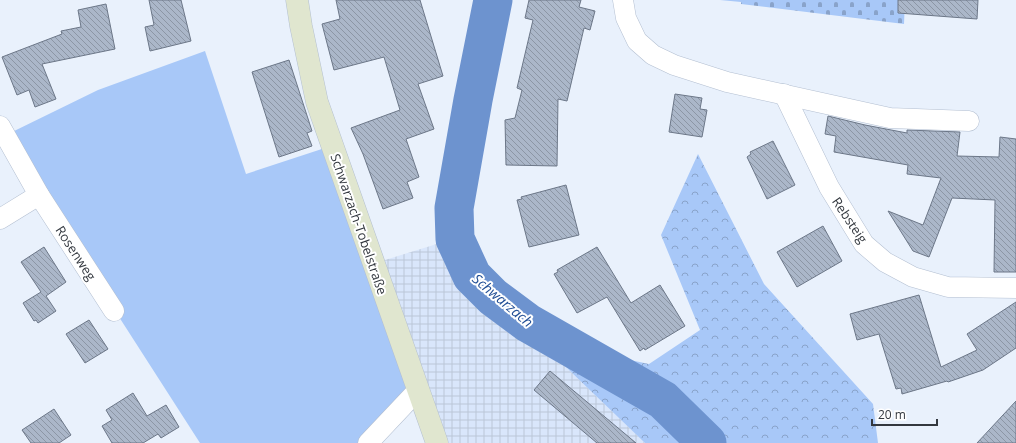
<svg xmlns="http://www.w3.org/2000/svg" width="1016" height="443" font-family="'Open Sans',sans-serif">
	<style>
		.industrial { fill: url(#industrial-grid) }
		.green { fill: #a8c8f8 }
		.forest { fill: url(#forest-crowns) }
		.cemetery { fill: url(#cemetery-stones) }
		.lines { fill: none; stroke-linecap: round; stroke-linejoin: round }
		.river { stroke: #6d93cf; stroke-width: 39 }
		.building { fill: url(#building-back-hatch); stroke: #6c7788 }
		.street-casing { stroke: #b3bfd1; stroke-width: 21 }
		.secondary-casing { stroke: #b3bfd1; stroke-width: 23 }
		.street { stroke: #fff; stroke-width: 20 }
		.secondary { stroke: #e0e6cf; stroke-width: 22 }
		.labels { text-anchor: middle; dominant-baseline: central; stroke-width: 4; stroke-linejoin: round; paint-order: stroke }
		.street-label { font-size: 13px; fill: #33383f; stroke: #fff }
		.water-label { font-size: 14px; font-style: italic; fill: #1e4c94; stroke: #fff }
	</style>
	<defs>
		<pattern id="industrial-grid" width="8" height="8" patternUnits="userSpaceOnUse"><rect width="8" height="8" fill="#d9e6fb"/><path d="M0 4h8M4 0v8" fill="none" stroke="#bbc6d8"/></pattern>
		<pattern id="forest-crowns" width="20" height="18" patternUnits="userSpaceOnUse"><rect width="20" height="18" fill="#a8c8f8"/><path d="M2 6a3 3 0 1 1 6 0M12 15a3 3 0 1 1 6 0" fill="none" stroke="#89a3ca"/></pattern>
		<pattern id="cemetery-stones" width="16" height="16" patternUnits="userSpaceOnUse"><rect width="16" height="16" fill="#a8c8f8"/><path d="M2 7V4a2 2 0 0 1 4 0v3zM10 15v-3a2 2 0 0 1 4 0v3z" fill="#89a3ca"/></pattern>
		<pattern id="building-back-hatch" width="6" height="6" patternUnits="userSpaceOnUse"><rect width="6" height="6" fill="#abb7c9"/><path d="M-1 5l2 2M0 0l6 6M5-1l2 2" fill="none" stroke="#8c96a5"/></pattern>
	</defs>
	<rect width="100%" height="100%" fill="#e9f1fc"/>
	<!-- industrial -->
	<polygon class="industrial" points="453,239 471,277 546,346 570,371 645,443 435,443 372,264"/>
	<!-- green -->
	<polygon class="green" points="205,51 246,174 331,146 417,390 364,443 200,443 40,194 8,134 98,90"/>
	<!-- forest -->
	<polygon class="forest" points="698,154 764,284 873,404 878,443 645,443 570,371 546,346 611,356 649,364 700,330 661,235"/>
	<!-- cemetery -->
	<polygon class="cemetery" points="720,0 905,0 904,24 741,4 741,2"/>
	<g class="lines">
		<!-- river -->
		<polyline class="river" points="493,0 473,100 454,208 455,239 472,276 493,297 528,323 663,400 707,443"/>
	</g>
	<!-- building -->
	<g class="building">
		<polygon points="149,0 181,0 191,41 150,51 145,27 154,25"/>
		<polygon points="336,0 420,0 443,76 418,84 434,129 406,139 419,177 407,182 413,198 383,209 363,154 351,128 400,110 384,57 334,70 322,24 340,19"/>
		<polygon points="529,0 581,0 579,7 595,11 590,30 584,28 567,101 558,99 557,166 506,165 505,120 515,118 522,90 517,88 533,20 525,18"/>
		<polygon points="898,0 978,0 977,19 898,13"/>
		<polygon points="106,4 115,49 42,64 56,99 35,107 29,90 17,95 2,57 62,34 61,31 81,27 78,10"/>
		<polygon points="289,60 312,131 307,133 312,146 279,157 252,72"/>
		<polygon points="675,94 702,98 700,109 707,110 702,137 669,132"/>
		<polygon points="828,116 865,125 907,133 907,130 960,132 957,156 999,157 1000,137 1016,139 1016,272 994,272 995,200 952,198 929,257 913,251 888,211 923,225 941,178 907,174 908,165 834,152 836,136 825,134"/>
		<polygon points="773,141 795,185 767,199 747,157 751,154 750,152"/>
		<polygon points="566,185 579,235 529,247 517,200 522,199 521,197"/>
		<polygon points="823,226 842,261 797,287 777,252"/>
		<polygon points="44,247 66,282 46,296 56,311 38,323 36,320 34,321 23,303 41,292 21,262"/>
		<polygon points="597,247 631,303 660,285 685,326 645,350 644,348 640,351 607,297 577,313 554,274 558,272 557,270"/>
		<polygon points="919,295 941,367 977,350 967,334 1016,302 1016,348 983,370 948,382 947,381 902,394 901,388 896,389 879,334 857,340 850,314"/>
		<polygon points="89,320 108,349 85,363 66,334"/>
		<polygon points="550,371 636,443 597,443 534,390"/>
		<polygon points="133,393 147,416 166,405 179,427 161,438 158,434 143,443 112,443 102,426 112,420 106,410"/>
		<polygon points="1016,401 1016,443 977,443"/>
		<polygon points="54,409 71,435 59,443 31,443 22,430"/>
	</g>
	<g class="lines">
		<!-- street casing -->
		<g class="street-casing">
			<g id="street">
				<polyline points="623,0 626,18 637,41 653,55 674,65 727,82 890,118 969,121"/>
				<polyline points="784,94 829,187 864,244 885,262 913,277 948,287 1016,288"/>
				<polyline points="0,126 39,195 114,311"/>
				<polyline points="0,219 39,195"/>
				<polyline points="368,443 418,390"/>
			</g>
		</g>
		<!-- secondary casing -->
		<g class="secondary-casing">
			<polyline id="secondary" points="297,0 301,26 317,102 437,443"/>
		</g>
		<!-- street -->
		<use href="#street" class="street"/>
		<!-- secondary -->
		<use href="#secondary" class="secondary"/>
	</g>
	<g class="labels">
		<!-- street labels -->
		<g class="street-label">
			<text transform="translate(850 220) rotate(56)">Rebsteig</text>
			<text transform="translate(359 224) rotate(71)">Schwarzach-Tobelstraße</text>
			<text transform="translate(76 253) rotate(57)">Rosenweg</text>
		</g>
		<!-- water labels -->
		<g class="water-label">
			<text transform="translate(503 300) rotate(40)">Schwarzach</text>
		</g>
	</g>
	<!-- scale -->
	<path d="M872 419v6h65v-6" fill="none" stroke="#33383f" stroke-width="2"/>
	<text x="878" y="419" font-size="12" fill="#33383f" stroke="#ffffff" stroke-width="3" paint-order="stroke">20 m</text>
</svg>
